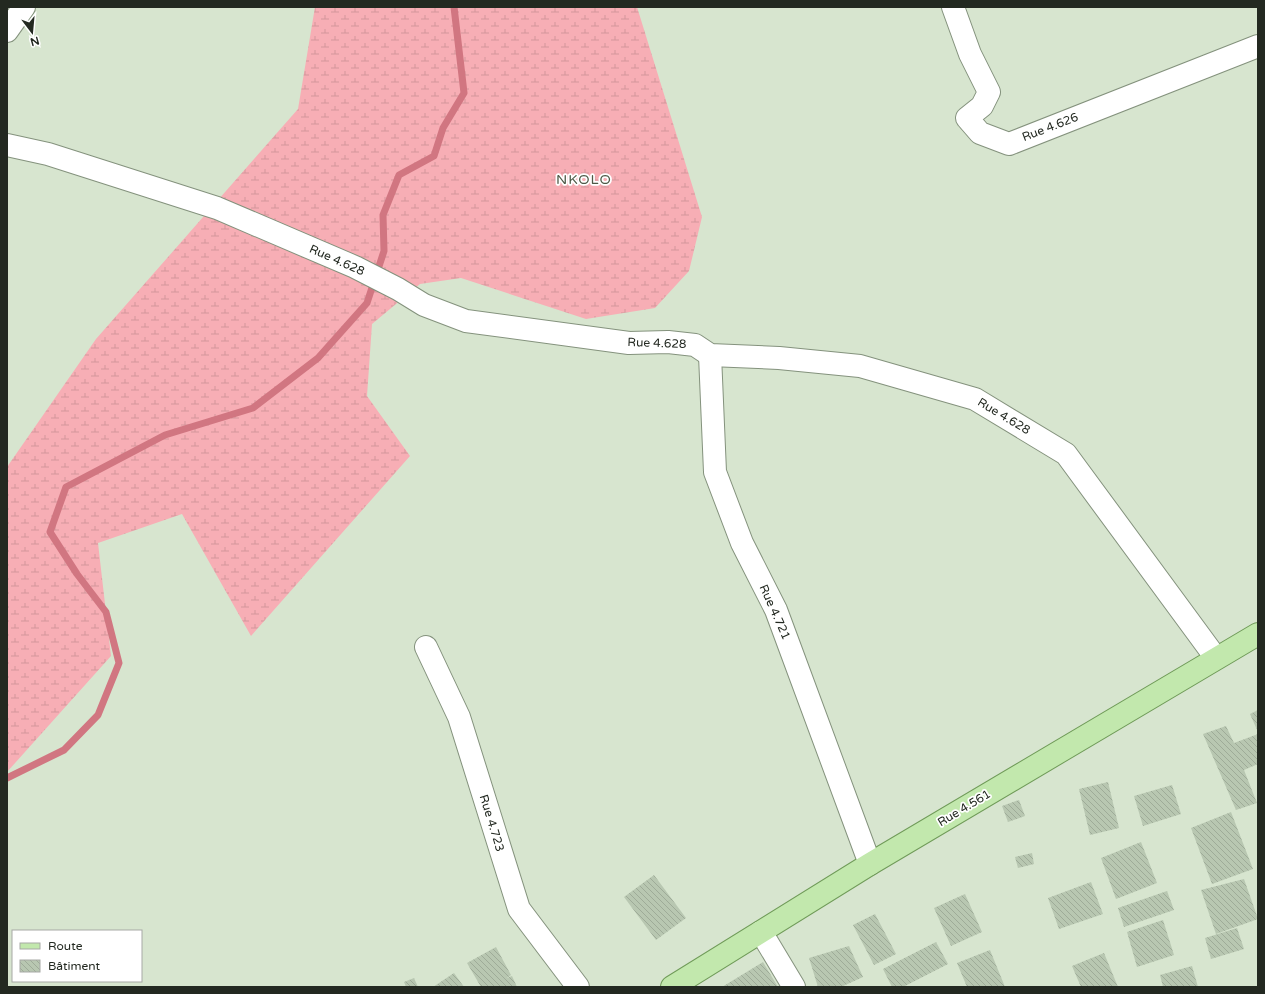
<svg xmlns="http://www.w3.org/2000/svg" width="1265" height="994" font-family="'Varela Round',sans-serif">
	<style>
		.wetland { fill: url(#wetland-marsh) }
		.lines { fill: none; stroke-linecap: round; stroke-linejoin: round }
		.stream { stroke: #d17681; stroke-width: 7 }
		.building { fill: url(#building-back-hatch) }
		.minor-casing { stroke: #84927d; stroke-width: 24 }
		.major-casing { stroke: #709b59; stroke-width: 24 }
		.minor { stroke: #fff; stroke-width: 22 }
		.major { stroke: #c2e8ad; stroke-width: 22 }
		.labels { text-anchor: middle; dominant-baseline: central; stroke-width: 3.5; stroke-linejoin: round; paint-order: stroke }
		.street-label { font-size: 12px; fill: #232921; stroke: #fff }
		.quarter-label { font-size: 14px; letter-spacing: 1px; fill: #4c5946; stroke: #fff }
	</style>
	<defs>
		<pattern id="wetland-marsh" width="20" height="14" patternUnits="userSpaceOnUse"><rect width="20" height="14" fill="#f7aeb5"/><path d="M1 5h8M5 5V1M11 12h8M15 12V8" fill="none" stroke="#d3969b"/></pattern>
		<pattern id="building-back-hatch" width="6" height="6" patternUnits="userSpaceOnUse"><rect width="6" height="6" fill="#b8c7b1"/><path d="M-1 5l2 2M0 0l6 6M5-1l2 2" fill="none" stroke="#9eab98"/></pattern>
	</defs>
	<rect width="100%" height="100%" fill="#d7e5cf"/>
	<!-- wetland -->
	<polygon class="wetland" points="315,7 637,7 702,217 689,271 655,308 586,319 461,278 420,284 372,324 367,396 410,456 251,636 182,514 98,543 111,656 7,772 7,467 96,339 298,109"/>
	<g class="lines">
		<!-- stream -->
		<polyline class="stream" points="7,778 64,750 98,715 119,663 106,612 77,574 50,532 66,487 165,435 253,408 318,358 367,303 384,251 383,215 399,175 434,156 443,128 464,93 454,7"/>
	</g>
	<!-- building -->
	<g class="building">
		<polygon points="1258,710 1258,732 1250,714"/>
		<polygon points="1226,726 1234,743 1258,734 1258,764 1244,770 1257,803 1236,810 1203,734"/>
		<polygon points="1108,782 1119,828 1090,835 1079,789"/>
		<polygon points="1172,785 1181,814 1143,826 1134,796"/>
		<polygon points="1019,800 1025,816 1008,822 1002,806"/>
		<polygon points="1231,812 1253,869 1212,884 1191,828"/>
		<polygon points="1141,842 1157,883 1116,899 1101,858"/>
		<polygon points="1032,853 1034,864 1018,868 1015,857"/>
		<polygon points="654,875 686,918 656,940 624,897"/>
		<polygon points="1244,879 1258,919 1216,934 1201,890"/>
		<polygon points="1091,882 1103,914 1059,929 1048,898"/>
		<polygon points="1167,891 1174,910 1124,927 1118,908"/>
		<polygon points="965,894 982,932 951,946 934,908"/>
		<polygon points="875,914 896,954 874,965 853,925"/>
		<polygon points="1163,920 1174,955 1137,967 1127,932"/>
		<polygon points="1237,928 1244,949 1211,959 1205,938"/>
		<polygon points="936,942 948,964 903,987 892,987 883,969"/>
		<polygon points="849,946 863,977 841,987 818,987 809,958"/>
		<polygon points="496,947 511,975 507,978 512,976 517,987 481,987 467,963"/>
		<polygon points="990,950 1005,987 967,987 957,963"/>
		<polygon points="1104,953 1118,987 1081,987 1072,966"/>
		<polygon points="763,962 778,987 722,987"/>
		<polygon points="1192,966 1198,987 1163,987 1160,975"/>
		<polygon points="454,973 464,987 433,987"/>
		<polygon points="414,978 418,987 406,987 404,982"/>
	</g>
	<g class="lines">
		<!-- minor casing -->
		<g class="minor-casing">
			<g id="minor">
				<polyline points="953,7 970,54 989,92 982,106 967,118 980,133 1009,144 1258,46"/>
				<polyline points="7,31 24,7"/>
				<polyline points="7,145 48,154 217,208 355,267 398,289 424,305 466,321 629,343 668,342 695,345 710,355 779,358 860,366 975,399 1066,454 1216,658"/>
				<polyline points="710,355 715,472 742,543 776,610 870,864"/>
				<polyline points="426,647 459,717 519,909 578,987"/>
				<polyline points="761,932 794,987"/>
			</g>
		</g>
		<!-- major casing -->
		<g class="major-casing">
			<polyline id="major" points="672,987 870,864 1258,634"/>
		</g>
		<!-- minor -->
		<use href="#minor" class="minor"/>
		<!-- major -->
		<use href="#major" class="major"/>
	</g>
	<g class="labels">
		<!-- street labels -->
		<g class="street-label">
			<text transform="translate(1050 127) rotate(-21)">Rue 4.626</text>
			<text transform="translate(337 260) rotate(24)">Rue 4.628</text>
			<text transform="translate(657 343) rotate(2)">Rue 4.628</text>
			<text transform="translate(1004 416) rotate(31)">Rue 4.628</text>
			<text transform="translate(775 612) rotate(66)">Rue 4.721</text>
			<text transform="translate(964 808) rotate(-31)">Rue 4.561</text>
			<text transform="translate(492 823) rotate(73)">Rue 4.723</text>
		</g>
		<!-- quarter labels -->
		<g class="quarter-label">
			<text x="584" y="179">NKOLO</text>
		</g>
	</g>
	<!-- border -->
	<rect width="1265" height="994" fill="none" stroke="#232921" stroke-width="16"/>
	<!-- legend -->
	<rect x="12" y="930" width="130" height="52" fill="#ffffff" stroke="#a7a9a6"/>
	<rect x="20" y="943" width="20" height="6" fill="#c2e8ad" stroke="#a7a9a6"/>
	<text x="48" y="950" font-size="12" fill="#232921">Route</text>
	<rect x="20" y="960" width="20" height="12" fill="url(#building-back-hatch)" stroke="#a7a9a6"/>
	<text x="48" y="970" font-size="12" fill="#232921">Bâtiment</text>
	<!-- north arrow -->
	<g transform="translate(32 32) rotate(164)" stroke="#ffffff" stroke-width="3" paint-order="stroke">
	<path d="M0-3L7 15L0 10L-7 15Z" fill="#232921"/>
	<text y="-6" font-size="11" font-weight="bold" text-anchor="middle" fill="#232921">N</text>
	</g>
</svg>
